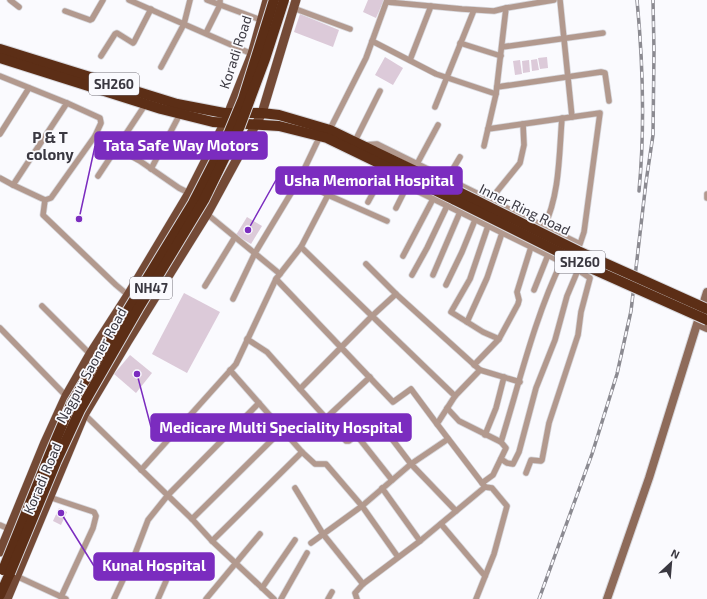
<svg xmlns="http://www.w3.org/2000/svg" width="707" height="599" font-family="'Exo 2',sans-serif">
	<style>
		.building { fill: #dccad9 }
		.lines { fill: none; stroke-linecap: round; stroke-linejoin: round }
		.street-casing { stroke: #d7d7dc; stroke-width: 7 }
		.secondary-casing { stroke: #d7d7dc; stroke-width: 10 }
		.primary-casing { stroke: #d7d7dc; stroke-width: 10 }
		.highway-casing { stroke: #d7d7dc; stroke-width: 12 }
		.street { stroke: #b2998e; stroke-width: 5.5 }
		.secondary { stroke: #8e6b5a; stroke-width: 8 }
		.primary { stroke: #744a36; stroke-width: 9 }
		.highway { stroke: #5c2e16; stroke-width: 10 }
		.rail-casing { stroke: #8b8a91; stroke-width: 3.5 }
		.rail { stroke: #fafafe; stroke-width: 2; stroke-dasharray: 6; stroke-linecap: butt }
		.highway-bridge-casing { stroke: #d7d7dc; stroke-width: 12; stroke-linecap: butt }
		.highway-bridge { stroke: #5c2e16; stroke-width: 10 }
		.labels { text-anchor: middle; dominant-baseline: central; stroke-width: 3.5; stroke-linejoin: round; paint-order: stroke }
		.shield { fill: #fafafe; stroke: #74727a; stroke-width: 1 }
		.shield-label { font-size: 13px; font-weight: bold; fill: #3a3841 }
		.street-label { font-size: 14px; fill: #3a3841; stroke: #fafafe }
		.neighbourhood-label { font-size: 15px; font-weight: bold; fill: #3a3841; stroke: #fafafe }
		.leader { fill: none; stroke: #7b2cbf; stroke-width: 1.5 }
		.callout-dot { fill: #7b2cbf; stroke: #fafafe; stroke-width: 1.5 }
		.callout { fill: #7b2cbf; stroke: #7b2cbf; stroke-width: 1.5 }
		.callout-label { font-size: 15px; text-anchor: middle; font-weight: bold; fill: #fff }
	</style>
	<rect width="100%" height="100%" fill="#fafafe"/>
	<!-- building -->
	<g class="building">
		<polygon points="368,0 384,0 376,18 363,12"/>
		<polygon points="300,14 339,30 333,47 294,32"/>
		<polygon points="385,57 403,68 393,85 375,75"/>
		<polygon points="547,57 548,68 540,69 538,58"/>
		<polygon points="537,59 539,70 532,71 531,60"/>
		<polygon points="520,60 522,74 515,75 513,61"/>
		<polygon points="529,60 530,72 523,73 522,61"/>
		<polygon points="247,217 262,226 251,244 236,235"/>
		<polygon points="184,293 220,312 187,373 152,354"/>
		<polygon points="130,355 152,373 136,393 114,374"/>
		<polygon points="59,508 67,512 61,525 53,521"/>
	</g>
	<g class="lines">
		<!-- street casing -->
		<g class="street-casing">
			<g id="street">
				<polyline points="10,0 19,7"/>
				<polyline points="129,0 252,54"/>
				<polyline points="207,0 261,20"/>
				<polyline points="560,0 572,117"/>
				<polyline points="387,2 462,9 494,11 506,8"/>
				<polyline points="293,8 350,29"/>
				<polyline points="65,11 90,20 92,19 103,0"/>
				<polyline points="206,33 220,5 220,0"/>
				<polyline points="372,41 436,74 496,94"/>
				<polyline points="460,43 501,56"/>
				<polyline points="502,47 603,33"/>
				<polyline points="101,56 115,34 117,33 133,43 134,42 151,9"/>
				<polyline points="410,60 431,6"/>
				<polyline points="161,67 184,24 190,0"/>
				<polyline points="0,76 67,103 13,185 45,200 43,215 116,285 128,295"/>
				<polyline points="497,87 601,72 605,73 609,101"/>
				<polyline points="435,107 474,10"/>
				<polyline points="329,131 366,58 387,0"/>
				<polyline points="0,134 29,88"/>
				<polyline points="95,136 140,161 179,188 189,193"/>
				<polyline points="355,141 380,91"/>
				<polyline points="364,145 377,144 580,244 584,232 600,113 488,129"/>
				<polyline points="484,146 496,94 506,8 554,0"/>
				<polyline points="375,162 379,170 415,190 578,270 590,278 581,312 578,335 549,423 542,460 541,461 531,460 526,473"/>
				<polyline points="417,164 438,125"/>
				<polyline points="151,169 180,114"/>
				<polyline points="98,176 145,105"/>
				<polyline points="0,178 13,185"/>
				<polyline points="447,179 460,157"/>
				<polyline points="299,180 328,195 387,221"/>
				<polyline points="707,194 707,198"/>
				<polyline points="45,200 51,198 95,136 101,123 100,118 67,103"/>
				<polyline points="490,200 520,163 524,145 523,124"/>
				<polyline points="368,202 384,173"/>
				<polyline points="396,208 407,186"/>
				<polyline points="207,214 280,274"/>
				<polyline points="488,226 470,279 451,312 467,322 487,278 502,233"/>
				<path d="M544 227C560 194 559 154 562 118"/>
				<polyline points="301,247 372,316 396,294 480,370 455,396"/>
				<polyline points="403,256 433,199"/>
				<polyline points="366,264 396,294"/>
				<polyline points="412,275 427,248 447,206"/>
				<polyline points="433,275 460,212"/>
				<polyline points="276,279 393,402 411,389 437,424"/>
				<polyline points="446,285 462,252 475,220"/>
				<polyline points="205,286 235,237"/>
				<polyline points="534,290 548,255"/>
				<polyline points="233,299 255,253 299,180 320,136"/>
				<polyline points="42,306 90,354"/>
				<polyline points="467,322 483,332 499,339"/>
				<polyline points="0,328 68,398"/>
				<polyline points="247,339 267,352 300,389 372,316 455,396 437,424 485,487 420,541 363,584 355,593 357,599"/>
				<polyline points="474,365 499,339 518,304 519,300 517,292 531,247"/>
				<polyline points="230,370 302,452 315,464 326,464 362,506 398,557"/>
				<polyline points="480,370 520,382"/>
				<polyline points="300,389 326,418 370,377"/>
				<polyline points="447,408 459,421 501,442 506,448 493,475 482,483"/>
				<polyline points="84,414 192,519 212,541 274,599"/>
				<polyline points="326,418 346,441 349,441 355,436 358,437 392,480"/>
				<polyline points="379,422 411,464 456,511"/>
				<polyline points="485,435 496,408 504,377"/>
				<path d="M501 442C519 384 535 316 562 261"/>
				<polyline points="501,459 507,463 513,464 519,452 536,388 555,340 567,296 578,270"/>
				<polyline points="141,470 236,364 276,279 301,247 328,195"/>
				<polyline points="295,488 323,534 363,584"/>
				<polyline points="382,488 420,541"/>
				<polyline points="49,497 94,512 96,516 93,528 61,597"/>
				<polyline points="192,519 282,430"/>
				<polyline points="441,524 485,576"/>
				<polyline points="0,525 9,529"/>
				<polyline points="212,541 302,452"/>
				<polyline points="311,543 362,506 411,464 448,439"/>
				<polyline points="14,575 66,599"/>
				<polyline points="262,588 295,540"/>
				<polyline points="114,599 135,554 148,520 168,495 259,403"/>
				<polyline points="158,599 166,581"/>
				<polyline points="206,599 260,534"/>
				<polyline points="281,599 307,553"/>
				<polyline points="328,599 332,592"/>
				<polyline points="476,599 494,554 507,506 492,488 485,487"/>
			</g>
		</g>
		<!-- secondary casing -->
		<g class="secondary-casing">
			<g id="secondary">
				<polyline points="698,324 707,328"/>
				<polyline points="607,599 649,478 707,292"/>
			</g>
		</g>
		<!-- primary casing -->
		<g class="primary-casing">
			<g id="primary">
				<polyline points="0,552 45,442 66,396 90,354 128,295 189,193 225,122 252,54 267,0"/>
				<polyline points="7,599 84,415 128,341 207,214 262,113 296,0"/>
			</g>
		</g>
		<!-- highway casing -->
		<g class="highway-casing">
			<g id="highway">
				<polyline points="0,49 177,104 224,113 262,113 279,115 330,130 459,192"/>
				<polyline points="0,58 161,109 213,122 279,126 327,138 455,200"/>
				<polyline points="0,595 10,573"/>
			</g>
		</g>
		<!-- street -->
		<use href="#street" class="street"/>
		<!-- secondary -->
		<use href="#secondary" class="secondary"/>
		<!-- primary -->
		<use href="#primary" class="primary"/>
		<!-- highway -->
		<use href="#highway" class="highway"/>
		<!-- rail casing -->
		<g class="rail-casing">
			<g id="rail">
				<path d="M637 0C643 63 645 127 639 191"/>
				<polyline points="539,599 592,454 617,374 631,311 646,182 653,135 654,51 653,0"/>
			</g>
		</g>
		<!-- rail -->
		<use href="#rail" class="rail"/>
		<!-- highway-bridge casing -->
		<g class="highway-bridge-casing">
			<g id="highway-bridge">
				<polyline points="459,192 578,251 707,309"/>
				<polyline points="455,200 595,270 707,320"/>
				<polyline points="3,570 49,456 72,402 193,203 228,135 243,99 274,0"/>
				<polyline points="10,573 56,462 80,410 138,309 204,200 240,126 265,59 284,0"/>
			</g>
		</g>
		<!-- highway-bridge -->
		<use href="#highway-bridge" class="highway-bridge"/>
	</g>
	<g class="labels">
		<!-- shield labels -->
		<g class="shield">
			<rect x="89" y="73" width="50" height="22" rx="3"/>
			<rect x="555" y="251" width="50" height="22" rx="3"/>
			<rect x="130" y="277" width="42" height="22" rx="3"/>
		</g>
		<g class="shield-label">
			<text x="114" y="84">SH260</text>
			<text x="580" y="262">SH260</text>
			<text x="151" y="288">NH47</text>
		</g>
		<!-- street labels -->
		<g class="street-label">
			<text transform="translate(235 52) rotate(-72)">Koradi Road</text>
			<text transform="translate(525 209) rotate(26)">Inner Ring Road</text>
			<text transform="translate(91 365) rotate(-61)">Nagpur Saoner Road</text>
			<text transform="translate(42 478) rotate(-67)">Koradi Road</text>
		</g>
		<!-- neighbourhood labels -->
		<g class="neighbourhood-label">
			<text x="50" y="137">P &amp; T<tspan x="50" dy="17">colony</tspan></text>
		</g>
	</g>
	<!-- callouts -->
	<path class="leader" d="M79 219L95 146M248 230L276 180M137 374L151 427M61 513L94 566"/>
	<g class="callout-dot">
		<circle cx="79" cy="219" r="4"/>
		<circle cx="248" cy="230" r="4"/>
		<circle cx="137" cy="374" r="4"/>
		<circle cx="61" cy="513" r="4"/>
	</g>
	<g class="callout">
		<rect x="95" y="132" width="172" height="27" rx="4"/>
		<rect x="276" y="167" width="186" height="27" rx="4"/>
		<rect x="151" y="414" width="260" height="27" rx="4"/>
		<rect x="94" y="553" width="120" height="27" rx="4"/>
	</g>
	<g class="callout-label">
		<text x="181" y="151">Tata Safe Way Motors</text>
		<text x="369" y="186">Usha Memorial Hospital</text>
		<text x="281" y="433">Medicare Multi Speciality Hospital</text>
		<text x="154" y="571">Kunal Hospital</text>
	</g>
	<!-- north arrow -->
	<g transform="translate(671 563) rotate(26)" stroke="#fafafe" stroke-width="3" paint-order="stroke">
	<path d="M0-3L7 15L0 10L-7 15Z" fill="#3a3841"/>
	<text y="-6" font-size="11" font-weight="bold" text-anchor="middle" fill="#3a3841">N</text>
	</g>
</svg>
